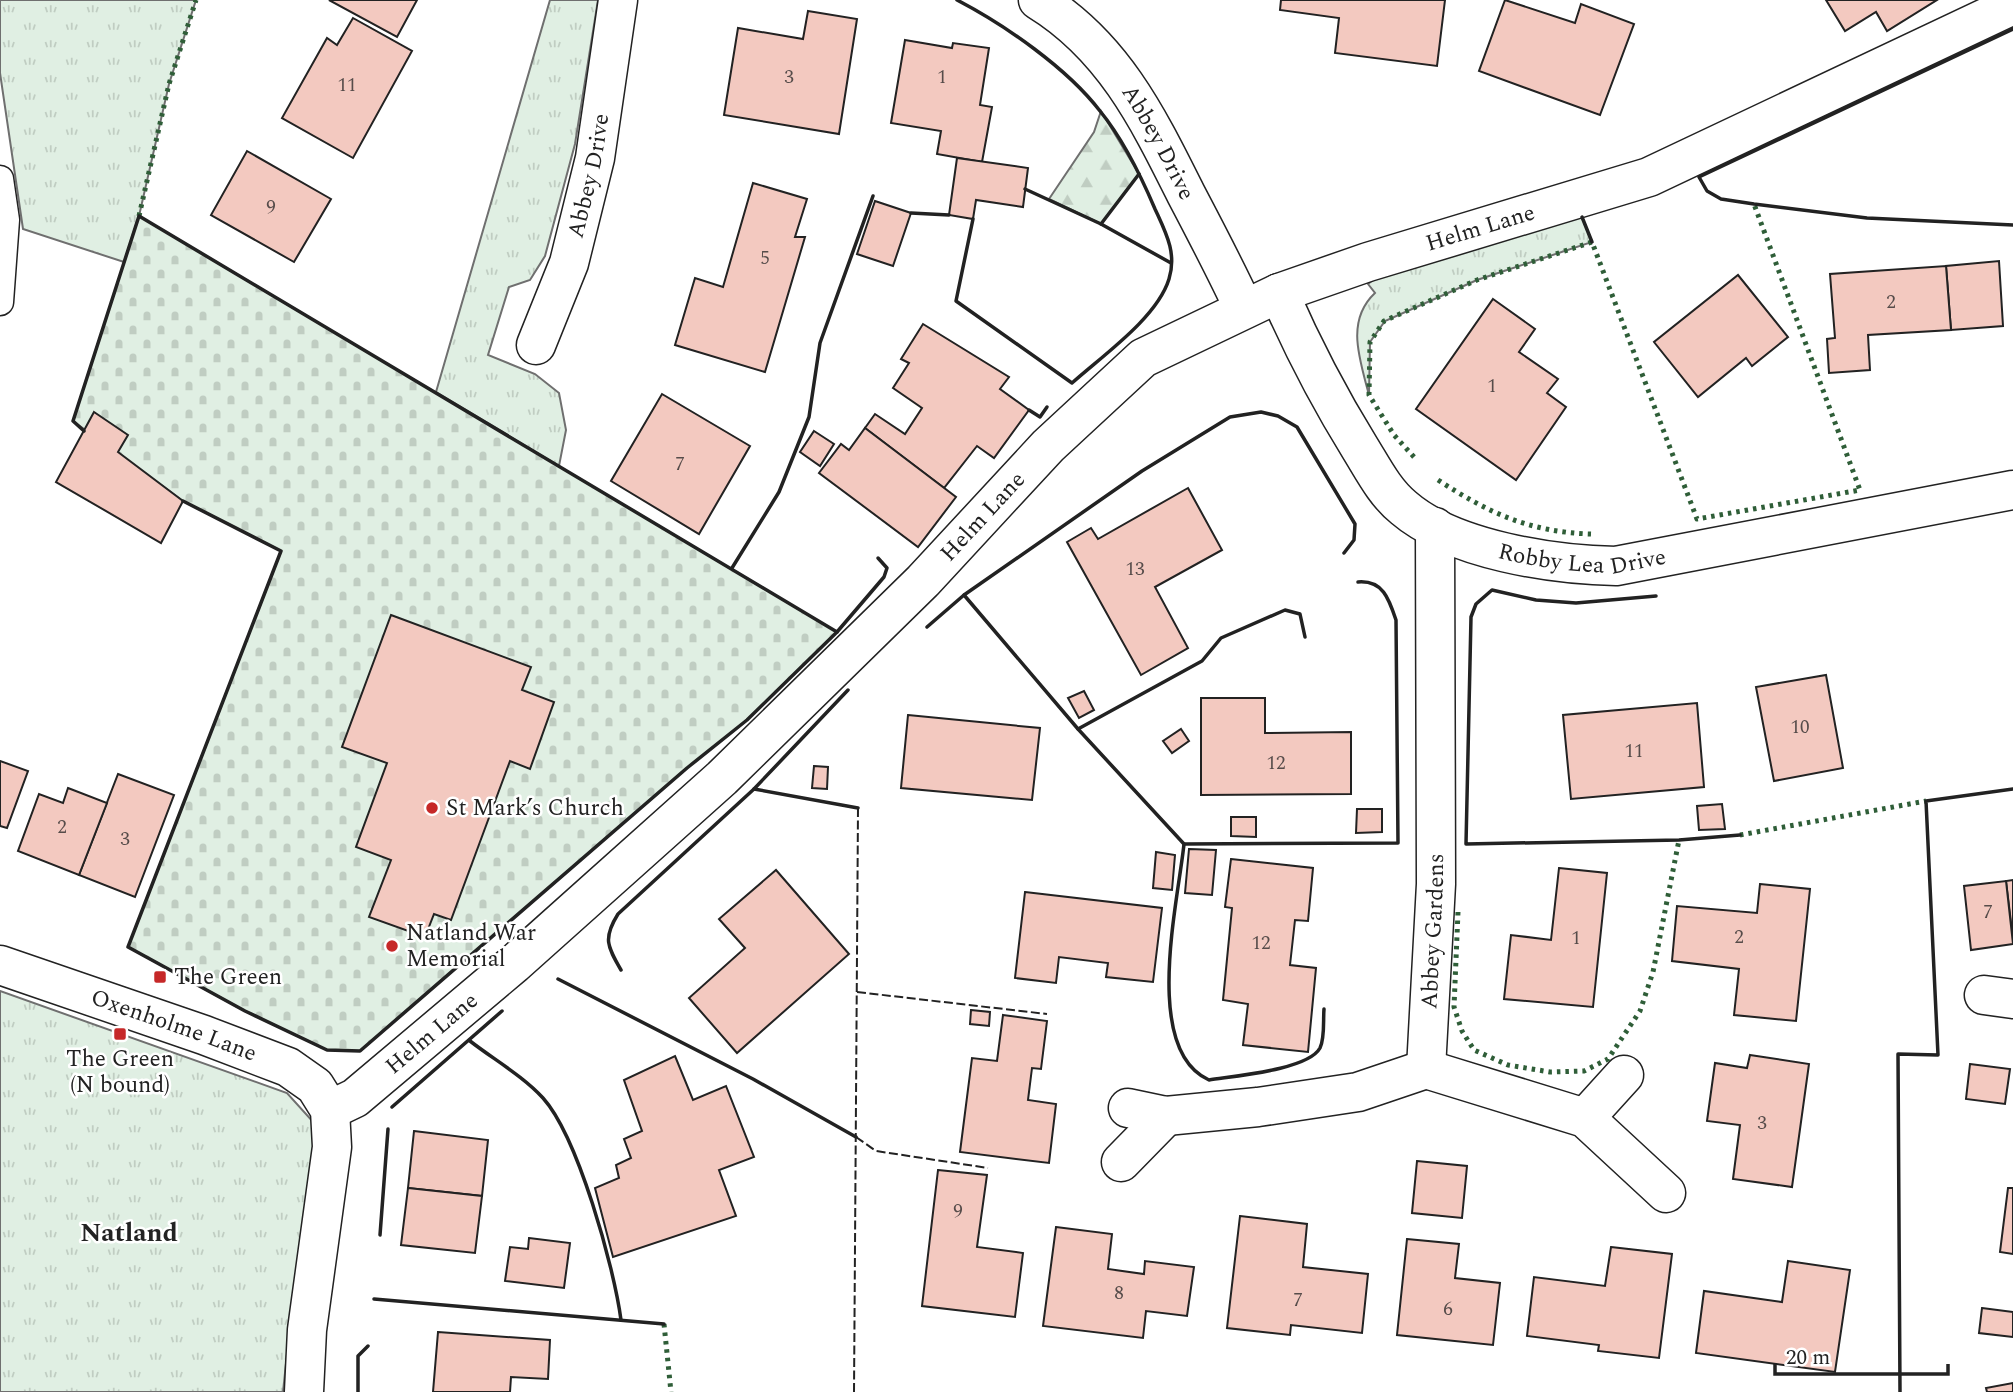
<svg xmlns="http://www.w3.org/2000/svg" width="2013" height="1392" font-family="Spectral,serif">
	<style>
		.grass { fill: url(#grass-tufts); stroke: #6f6f6f; stroke-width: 2 }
		.forest { fill: url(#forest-firs); stroke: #6f6f6f; stroke-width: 2 }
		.cemetery { fill: url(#cemetery-stones); stroke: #6f6f6f; stroke-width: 2 }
		.building { fill: #f3c9c0; stroke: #222; stroke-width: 2 }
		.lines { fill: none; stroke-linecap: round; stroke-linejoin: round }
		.service-casing { stroke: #222; stroke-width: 29 }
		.minor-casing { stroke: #222; stroke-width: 41 }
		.service { stroke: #fff; stroke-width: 26 }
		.minor { stroke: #fff; stroke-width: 38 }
		.hedge { stroke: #2f5e38; stroke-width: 5; stroke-dasharray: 3.5 5; stroke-linecap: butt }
		.fence { stroke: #222; stroke-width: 2; stroke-dasharray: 9 3.5; stroke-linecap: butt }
		.wall { stroke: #222; stroke-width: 3.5 }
		.poi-dot { fill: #c62828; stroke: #fff; stroke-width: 2.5 }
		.labels { text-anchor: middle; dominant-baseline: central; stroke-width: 5; stroke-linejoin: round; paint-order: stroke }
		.number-label { font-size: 19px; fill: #564c4a }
		.street-label { font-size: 23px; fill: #222; stroke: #fff }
		.poi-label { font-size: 23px; fill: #222; stroke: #fff; text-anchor: start }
		.quarter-label { font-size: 26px; font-weight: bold; fill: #222; stroke: #fff }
	</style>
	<defs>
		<pattern id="grass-tufts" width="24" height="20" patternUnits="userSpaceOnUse" patternTransform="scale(1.75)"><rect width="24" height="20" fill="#e0efe3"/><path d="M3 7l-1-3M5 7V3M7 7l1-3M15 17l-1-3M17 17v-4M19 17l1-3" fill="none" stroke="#c0cdc2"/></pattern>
		<pattern id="forest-firs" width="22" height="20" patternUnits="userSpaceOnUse" patternTransform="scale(1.75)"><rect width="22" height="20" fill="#e0efe3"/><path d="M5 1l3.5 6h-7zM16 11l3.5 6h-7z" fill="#c0cdc2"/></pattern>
		<pattern id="cemetery-stones" width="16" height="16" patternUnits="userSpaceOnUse" patternTransform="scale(1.75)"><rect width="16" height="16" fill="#e0efe3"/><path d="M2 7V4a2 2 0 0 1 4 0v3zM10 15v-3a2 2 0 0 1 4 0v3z" fill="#c0cdc2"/></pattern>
	</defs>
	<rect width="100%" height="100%" fill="#fff"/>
	<!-- grass -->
	<g class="grass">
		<polygon points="0,0 196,0 169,84 139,216 124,262 23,229 0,73"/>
		<polygon points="550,0 598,0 575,144 545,256 530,280 509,287 488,355 535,374 559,393 566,430 559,466 436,392"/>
		<path d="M1582 217 1592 242 1477 280 1385 321 1370 342 1369 395C1360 360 1345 321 1375 293L1368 284 1380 274Z"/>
		<polygon points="0,991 287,1093 315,1124 318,1151 292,1306 283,1392 0,1392"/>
	</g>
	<!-- forest -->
	<polygon class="forest" points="1101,111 1139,174 1101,224 1049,199 1094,132"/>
	<!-- cemetery -->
	<polygon class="cemetery" points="139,216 837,632 747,720 687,768 360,1051 327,1050 245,1011 128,947 281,551 183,501 73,421"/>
	<!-- building -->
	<g class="building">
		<polygon points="329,0 417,0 397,37"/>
		<polygon points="1281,0 1445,0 1437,66 1335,53 1339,18 1280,10"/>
		<polygon points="1505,0 1575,23 1581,4 1634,24 1600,115 1479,71"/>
		<polygon points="1826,0 1937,0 1887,31 1876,12 1845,31"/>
		<polygon points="808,11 857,19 839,134 724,115 738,28 803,39"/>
		<polygon points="353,18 412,51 353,158 282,118 327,38 337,45"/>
		<polygon points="905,40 952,48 953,43 989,48 980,105 992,107 982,162 937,154 941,131 891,123"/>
		<polygon points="247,151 331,199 294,262 211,215"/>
		<polygon points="957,158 1028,168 1023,207 976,200 973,219 949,215"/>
		<polygon points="753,183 807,199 795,237 805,237 765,372 675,345 695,278 723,287"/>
		<polygon points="875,201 911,213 893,266 857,254"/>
		<polygon points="1999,261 2003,326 1951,330 1946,266"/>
		<polygon points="1946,266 1951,330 1868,335 1870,370 1829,373 1827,339 1835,338 1830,274"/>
		<polygon points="1738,275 1788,337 1752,366 1746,358 1698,397 1654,342"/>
		<polygon points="1493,299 1535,329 1519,352 1558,379 1547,393 1566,407 1516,480 1416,409"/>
		<polygon points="923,324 1009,377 1000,389 1029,410 994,458 977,446 944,488 865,428 875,414 905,434 922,408 893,388 909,363 901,359"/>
		<polygon points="662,394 750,446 699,534 611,481"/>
		<polygon points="94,412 128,435 118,452 183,501 161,543 56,482"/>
		<polygon points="865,428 956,497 918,547 819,473 841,444 849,450"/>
		<polygon points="814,431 834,444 820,466 800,452"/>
		<polygon points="1188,488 1222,550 1155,587 1188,648 1141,675 1067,542 1091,528 1098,539"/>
		<polygon points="391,615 531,667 522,690 554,702 530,769 510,761 451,920 434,914 425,937 369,917 391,860 356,847 387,763 342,747"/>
		<polygon points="1826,675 1843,768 1774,781 1756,687"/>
		<polygon points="1084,691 1094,710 1079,718 1068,698"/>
		<polygon points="1201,698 1265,698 1265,733 1351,732 1351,794 1201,795"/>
		<polygon points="1697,703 1704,787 1571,799 1563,715"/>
		<polygon points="908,715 1040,728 1032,800 901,788"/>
		<polygon points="1181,729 1189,741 1172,753 1163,741"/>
		<polygon points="0,761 28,771 7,828 0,826"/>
		<polygon points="814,766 828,767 827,789 812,788"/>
		<polygon points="118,774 174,795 135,897 79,875"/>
		<polygon points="68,788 107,803 79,875 18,851 39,794 63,803"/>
		<polygon points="1722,804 1725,829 1699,830 1697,806"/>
		<polygon points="1357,809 1382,809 1382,832 1356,833"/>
		<polygon points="1231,817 1256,817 1256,837 1231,836"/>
		<polygon points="1189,849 1216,850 1212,895 1185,893"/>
		<polygon points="1156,852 1175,855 1172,890 1153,888"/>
		<polygon points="1231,859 1313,868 1308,921 1295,920 1290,965 1316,968 1308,1052 1243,1045 1248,1004 1223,1000 1232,908 1225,907"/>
		<polygon points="1559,868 1607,873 1593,1007 1504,999 1511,935 1551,940"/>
		<polygon points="776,870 849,954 737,1053 689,998 745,948 719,919"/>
		<polygon points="2013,880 2013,939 2006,881"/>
		<polygon points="2006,881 2013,944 1971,950 1964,886"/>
		<polygon points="1760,884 1810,889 1796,1021 1734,1015 1739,969 1672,961 1677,906 1757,913"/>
		<polygon points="1025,892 1162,908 1153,982 1106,977 1108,963 1059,957 1056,983 1015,978"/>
		<polygon points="971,1010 990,1012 989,1026 970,1024"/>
		<polygon points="1003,1015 1047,1021 1041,1069 1032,1068 1028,1100 1056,1104 1049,1163 960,1152 972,1058 997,1061"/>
		<polygon points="1750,1055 1809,1064 1792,1187 1733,1179 1740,1125 1707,1121 1715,1063 1747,1068"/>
		<polygon points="675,1056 693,1100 726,1086 754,1157 719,1170 736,1216 613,1257 595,1188 619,1178 616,1165 631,1158 624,1139 642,1131 624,1080"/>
		<polygon points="1970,1064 2010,1069 2005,1104 1966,1099"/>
		<polygon points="414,1131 488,1140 482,1196 408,1188"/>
		<polygon points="1417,1161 1467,1166 1462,1218 1412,1213"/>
		<polygon points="938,1170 987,1175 977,1247 1023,1253 1015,1317 922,1306"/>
		<polygon points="408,1188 482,1196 475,1253 401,1245"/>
		<polygon points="2008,1188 2013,1188 2013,1254 2000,1252"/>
		<polygon points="1240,1216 1307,1224 1303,1267 1368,1274 1362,1333 1291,1325 1290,1335 1227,1328"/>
		<polygon points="1056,1227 1112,1234 1108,1269 1144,1274 1145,1261 1194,1267 1187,1316 1146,1311 1143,1338 1043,1326"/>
		<polygon points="529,1238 570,1243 564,1288 505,1281 510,1247 528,1249"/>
		<polygon points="1407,1239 1459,1244 1455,1278 1500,1283 1493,1345 1397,1335"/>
		<polygon points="1611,1247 1672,1254 1659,1358 1598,1351 1599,1345 1527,1336 1534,1277 1605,1286"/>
		<polygon points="1788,1261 1850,1270 1835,1372 1696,1353 1704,1291 1782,1302"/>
		<polygon points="1982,1308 2013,1312 2013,1337 1979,1333"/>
		<polygon points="438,1332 550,1340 548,1379 511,1377 510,1392 433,1392"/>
		<polygon points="2013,1383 2013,1392 1987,1392 1986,1388"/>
	</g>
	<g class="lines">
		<!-- service casing -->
		<g class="service-casing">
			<polyline id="service" points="0,179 6,220 0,302"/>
		</g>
		<!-- minor casing -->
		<g class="minor-casing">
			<g id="minor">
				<path id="s1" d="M1038 0C1113 46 1148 118 1186 194 1206 232 1226 270 1244 309"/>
				<path id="s2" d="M1279 293C1303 348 1329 398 1360 448 1373 469 1385 493 1404 508 1453 550 1553 565 1616 566L2013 490"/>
				<path id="s3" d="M536 345 569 263 595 158 618 0"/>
				<path id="s4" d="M0 965 204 1035 288 1067 315 1086 330 1110 332 1147 307 1330 304 1392"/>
				<polyline points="1984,995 2013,999"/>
				<path id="s5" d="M1426 1069 1436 884 1435 527"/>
				<polyline points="1426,1069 1585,1118 1666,1193"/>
				<polyline points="1128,1108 1166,1116 1258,1107 1358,1092 1426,1069"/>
				<path id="s6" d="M330 1110 355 1098 514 964 722 778 923 581 1048 446 1143 358 1279 293 1368 262 1649 177 2013 5"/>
				<polyline points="1585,1118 1624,1075"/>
				<polyline points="1121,1162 1166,1116"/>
			</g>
		</g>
		<!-- service -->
		<use href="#service" class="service"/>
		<!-- minor -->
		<use href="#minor" class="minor"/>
		<!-- hedge -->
		<g class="hedge">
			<polyline points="139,216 169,84 196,0"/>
			<polyline points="1414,457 1394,435 1369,395 1370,342 1384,321 1477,280 1592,242 1697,519 1860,490 1754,204"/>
			<path d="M1438 480C1489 513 1529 532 1591 534"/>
			<polyline points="1740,835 1926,801"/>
			<polyline points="1458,912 1454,1007 1462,1031 1474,1050 1508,1065 1550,1072 1584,1071 1608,1059 1640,1011 1653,972 1679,840"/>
			<polyline points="664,1324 671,1392"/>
		</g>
		<!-- fence -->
		<g class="fence">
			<polyline points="857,992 1047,1014"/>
			<polyline points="856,1137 876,1151 988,1168"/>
			<polyline points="854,1392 858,808"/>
		</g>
		<!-- wall -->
		<g class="wall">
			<path d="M957 0C1005 25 1067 68 1100 111 1123 139 1141 176 1155 209 1166 233 1177 253 1169 279 1157 318 1102 356 1072 383L956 301 973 219"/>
			<polyline points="2013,29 1699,177 1707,191 1721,199 1754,204 1867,218 2013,225"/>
			<polyline points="1139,174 1101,224 1171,263"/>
			<polyline points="1025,189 1101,224"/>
			<polyline points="911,213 949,215"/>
			<polyline points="1582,217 1592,242"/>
			<polyline points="1029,410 1040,417 1047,407"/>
			<polyline points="84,431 73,421 139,216 837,632 747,720 687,768 360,1051 327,1050 245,1011 128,947 281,551 183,501"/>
			<polyline points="732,568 779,492 809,417 820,343 873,196"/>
			<path d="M964 595 1078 729 1184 844 1398 843 1396 620C1389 599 1383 580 1358 582"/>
			<polyline points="1656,596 1576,603 1536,600 1492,590 1476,604 1471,617 1466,844 1679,840 1740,835"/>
			<polyline points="927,627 964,595 1142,471 1230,417 1261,412 1278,416 1297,427 1355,524 1354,540 1344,553"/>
			<polyline points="837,632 884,577 887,568 878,558"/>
			<polyline points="1078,729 1202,661 1221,638 1285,610 1300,614 1305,637"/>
			<polyline points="754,789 858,808"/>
			<path d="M1184 844C1178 902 1142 1050 1209 1080 1233 1076 1308 1070 1320 1048 1325 1038 1323 1020 1324 1009"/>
			<path d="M621 970C607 946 603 938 618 914L754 789 848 690"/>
			<polyline points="558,979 753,1079 856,1137"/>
			<path d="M470 1041C493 1059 523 1076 543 1098 578 1137 614 1267 621 1320"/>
			<polyline points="392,1107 502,1011"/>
			<polyline points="380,1235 388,1129"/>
			<polyline points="374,1299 664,1324"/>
			<polyline points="358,1392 358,1356 368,1346"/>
			<polyline points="1900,1392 1898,1054 1938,1055 1926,801 2013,789"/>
		</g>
	</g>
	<!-- markers -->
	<g class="poi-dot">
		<circle cx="432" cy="808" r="7"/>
		<circle cx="392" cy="946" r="7"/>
		<rect x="153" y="970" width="14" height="14" rx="3.5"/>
		<rect x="113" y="1027" width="14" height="14" rx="3.5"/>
	</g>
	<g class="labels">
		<!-- number labels -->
		<g class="number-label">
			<text x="789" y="77">3</text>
			<text x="942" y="77">1</text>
			<text x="347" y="85">11</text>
			<text x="271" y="207">9</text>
			<text x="765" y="258">5</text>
			<text x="1891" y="302">2</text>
			<text x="1492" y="386">1</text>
			<text x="680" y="464">7</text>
			<text x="1135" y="569">13</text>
			<text x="1800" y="727">10</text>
			<text x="1634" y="751">11</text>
			<text x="1276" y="763">12</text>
			<text x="62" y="827">2</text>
			<text x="125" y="839">3</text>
			<text x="1988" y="912">7</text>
			<text x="1739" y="937">2</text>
			<text x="1576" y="938">1</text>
			<text x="1261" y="943">12</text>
			<text x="1762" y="1123">3</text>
			<text x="958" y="1211">9</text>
			<text x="1119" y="1293">8</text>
			<text x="1298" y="1300">7</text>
			<text x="1448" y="1309">6</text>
		</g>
		<!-- street labels -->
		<g class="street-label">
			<text stroke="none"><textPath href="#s1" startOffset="189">Abbey Drive</textPath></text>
			<text stroke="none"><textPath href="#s3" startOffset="178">Abbey Drive</textPath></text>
			<text stroke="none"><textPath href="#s6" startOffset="1472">Helm Lane</textPath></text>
			<text stroke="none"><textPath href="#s6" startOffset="884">Helm Lane</textPath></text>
			<text stroke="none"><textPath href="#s2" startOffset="439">Robby Lea Drive</textPath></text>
			<text stroke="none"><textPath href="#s5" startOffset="138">Abbey Gardens</textPath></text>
			<text stroke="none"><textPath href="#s4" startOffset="184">Oxenholme Lane</textPath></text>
			<text stroke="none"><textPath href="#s6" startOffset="128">Helm Lane</textPath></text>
		</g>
		<!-- poi labels -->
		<g class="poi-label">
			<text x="446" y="808">St Mark’s Church</text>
			<text x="406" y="933">Natland War<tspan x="406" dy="26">Memorial</tspan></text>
			<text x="174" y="977">The Green</text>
			<text x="120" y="1059" text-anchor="middle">The Green<tspan x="120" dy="26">(N bound)</tspan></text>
		</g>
		<!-- quarter labels -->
		<g class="quarter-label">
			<text x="129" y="1233">Natland</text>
		</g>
	</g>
	<!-- scale -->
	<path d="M1775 1364v10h173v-10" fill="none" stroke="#222222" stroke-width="3.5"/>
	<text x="1786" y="1364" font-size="21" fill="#222222" stroke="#ffffff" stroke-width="5" paint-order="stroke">20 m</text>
</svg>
